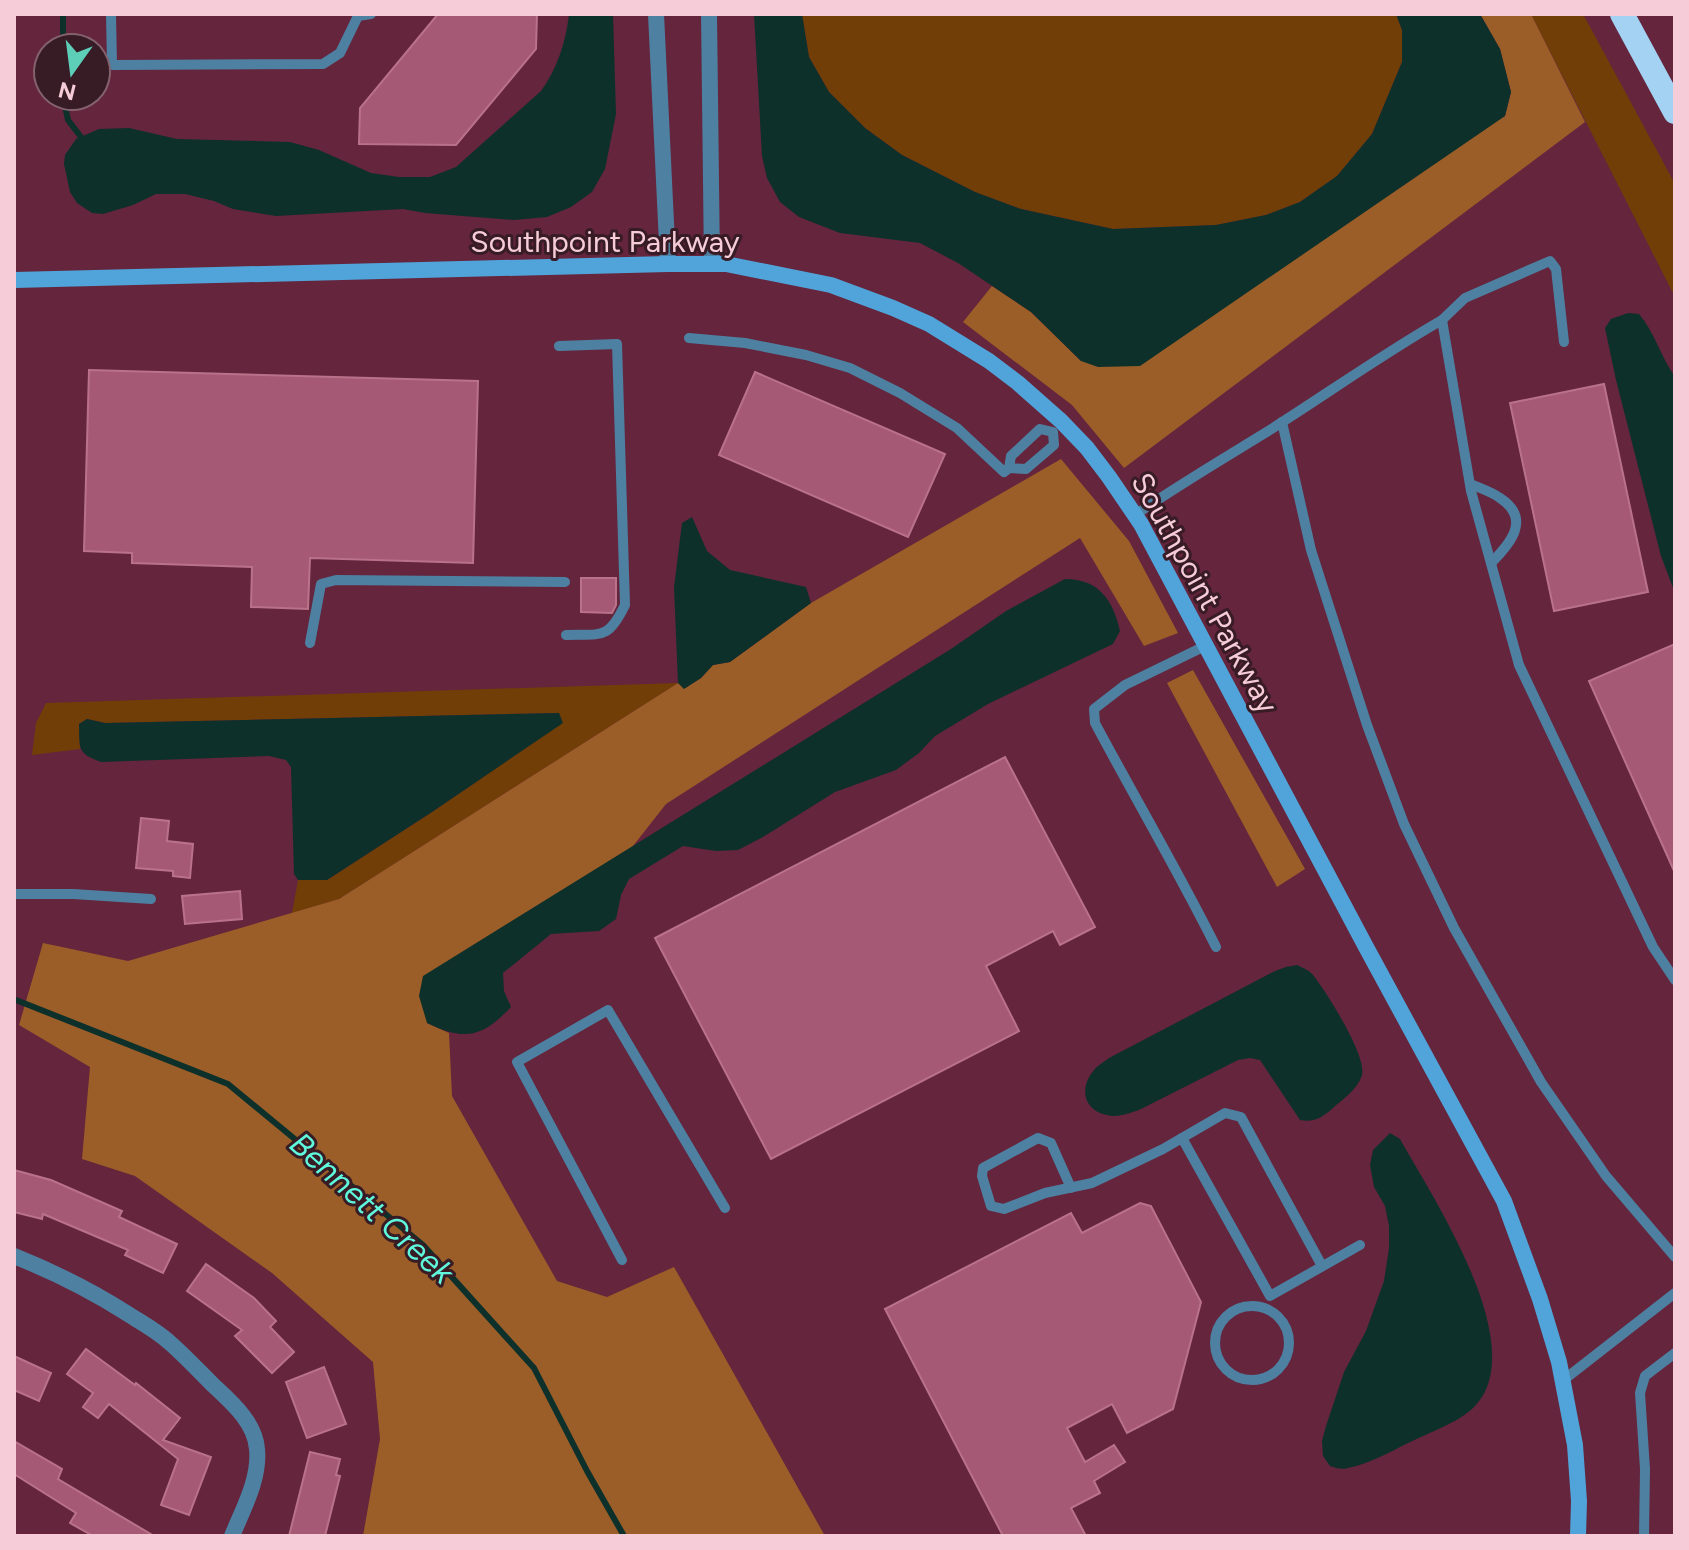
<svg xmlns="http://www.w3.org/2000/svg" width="1689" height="1550" font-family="Figtree,sans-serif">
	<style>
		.green { fill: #723e08 }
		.forest { fill: #9c5e28 }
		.water { fill: #0d302a }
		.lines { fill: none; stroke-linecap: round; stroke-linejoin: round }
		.stream { stroke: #0d302a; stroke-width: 6 }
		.building { fill: #a65974; stroke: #ba728a; stroke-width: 2 }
		.lane { stroke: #4e80a1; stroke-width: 10 }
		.street { stroke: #4e80a1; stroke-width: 16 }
		.secondary { stroke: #50a4d9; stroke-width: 16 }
		.highway { stroke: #a3d2f2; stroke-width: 24 }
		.labels { text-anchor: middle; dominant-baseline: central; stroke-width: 6; stroke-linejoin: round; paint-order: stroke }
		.street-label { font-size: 30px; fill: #f5ccd8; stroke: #371b25 }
		.water-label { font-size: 32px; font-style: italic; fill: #5ff8dc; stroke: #371b25 }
	</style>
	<rect width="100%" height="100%" fill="#64253d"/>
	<!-- green -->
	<g class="green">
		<polygon points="802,14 1396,14 1402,30 1402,62 1372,134 1337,176 1300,202 1266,215 1216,225 1113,229 1021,209 975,192 902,155 865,128 829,92 809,57"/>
		<polygon points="1531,14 1583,14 1675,184 1675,297"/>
		<polygon points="678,683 339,899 292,913 298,880 327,880 432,812 562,723 559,713 105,723 87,719 79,724 80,749 32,755 36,723 46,703"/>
	</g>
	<!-- forest -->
	<g class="forest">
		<polygon points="1480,14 1531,14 1585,122 1124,468 1072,405 963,322 992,286 1031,312 1081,361 1505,116 1511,92 1500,49"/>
		<polygon points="1061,459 1129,541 1178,633 1144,646 1080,538 666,804 633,846 427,1023 449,1033 452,1096 557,1281 607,1297 674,1267 825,1536 363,1536 380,1439 373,1362 272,1273 135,1176 82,1159 90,1067 19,1025 43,943 128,961 339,899 678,683 685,688 701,678 713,665 730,662 811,603"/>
		<polygon points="1193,670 1305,869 1277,887 1167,683"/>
	</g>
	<!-- water -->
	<g class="water">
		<path d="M569 14H613L616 114 605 169 592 192 571 207 547 217 514 220 425 213 403 209 276 216 233 209 214 201 185 194H156L133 205 103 214 92 213 77 203 70 192 64 164 65 155 76 139 99 129 129 128 177 139 290 142 319 150 371 173 399 177H430L456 167 541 91C557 69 566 42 569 14Z"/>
		<polygon points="754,14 802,14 809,57 829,92 865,128 902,155 975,192 1021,209 1113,229 1216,225 1266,215 1300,202 1337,176 1372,134 1402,62 1402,30 1396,14 1480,14 1500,49 1511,92 1505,116 1140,366 1098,367 1081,361 1031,312 958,263 920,243 840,233 799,217 780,202 767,178 762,156"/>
		<path d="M1628 313 1639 314C1655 333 1661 357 1675 377V593L1661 556 1616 380 1605 328 1611 319Z"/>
		<polygon points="692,517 707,551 730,570 806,587 811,603 730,662 713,665 701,678 684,689 678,683 674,587 682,523"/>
		<path d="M1065 579C1099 579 1113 600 1120 631L1113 644 988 704 935 736 919 753 896 770 835 792 763 837 738 850 716 851 683 846 629 879 621 895 616 919 599 931 551 934 503 973 504 991 511 1007C482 1038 464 1041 427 1023L419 996 423 976 951 649 1006 611Z"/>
		<path d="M559 713 563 723 432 812 327 880H298L294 874 291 767 286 760 269 756 101 762C76 753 80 748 79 724L87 719 105 723Z"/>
		<path d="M1297 965C1303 968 1309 970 1313 975 1326 991 1367 1056 1362 1075 1358 1089 1343 1099 1333 1108 1323 1117 1314 1123 1300 1120L1260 1060 1250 1058 1238 1060 1139 1110C1129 1113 1118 1118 1107 1115 1083 1110 1079 1088 1094 1070 1097 1066 1104 1062 1109 1058L1275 971 1286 967Z"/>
		<path d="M1390 1133 1400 1139C1433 1198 1522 1332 1482 1397 1469 1418 1442 1427 1421 1437 1398 1447 1373 1463 1348 1468 1342 1470 1336 1468 1330 1466L1323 1456 1322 1441 1326 1426 1344 1372 1366 1331 1384 1281 1389 1248V1226L1385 1206 1374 1187 1370 1165 1373 1150Z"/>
	</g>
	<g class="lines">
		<!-- stream -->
		<g class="stream">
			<polyline points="63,48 63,14"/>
			<polyline points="63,96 68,120 81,137"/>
			<polyline points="16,1000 228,1084 423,1245 534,1368 587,1471 624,1536"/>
		</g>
	</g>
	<!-- building -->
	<g class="building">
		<polygon points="438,14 537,14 536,49 456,145 359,144 360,108"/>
		<polygon points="89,370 478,381 473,563 310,558 308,609 251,607 252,567 132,563 132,553 84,551"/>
		<polygon points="755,372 945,454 908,537 719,455"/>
		<polygon points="1604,384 1648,592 1554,611 1510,403"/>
		<polygon points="581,578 616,578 616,605 612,613 581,612"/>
		<polygon points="1675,644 1675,873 1589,681"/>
		<polygon points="1005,757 1095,927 1060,945 1053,931 986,966 1019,1031 771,1159 655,938"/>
		<polygon points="141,818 169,821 167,841 193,844 190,878 173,876 173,871 136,868"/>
		<polygon points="240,891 242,919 185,924 182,896"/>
		<polygon points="14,1170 51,1180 122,1211 119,1217 177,1244 163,1273 125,1255 128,1250 43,1214 42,1219 14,1212"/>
		<polygon points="1140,1203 1151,1206 1201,1302 1173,1409 1127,1433 1112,1404 1067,1428 1085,1462 1114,1445 1125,1462 1094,1481 1100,1493 1071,1508 1086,1536 1003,1536 885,1309 1071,1213 1082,1233"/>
		<polygon points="206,1264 254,1298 276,1321 270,1327 294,1352 272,1373 235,1336 242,1330 187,1291"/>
		<polygon points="86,1349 135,1385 136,1383 180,1418 163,1440 211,1457 189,1515 161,1505 178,1459 109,1404 98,1418 83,1407 93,1393 67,1374"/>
		<polygon points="14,1356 51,1373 39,1401 14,1390"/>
		<polygon points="324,1367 346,1424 307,1438 286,1382"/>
		<polygon points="14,1441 62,1469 58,1479 154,1536 93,1536 70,1523 76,1513 14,1474"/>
		<polygon points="310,1452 340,1459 336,1475 340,1476 325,1536 289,1536"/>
	</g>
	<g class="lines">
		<!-- lane -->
		<g class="lane">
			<polyline points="111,14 112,65 323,64 340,53 358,16 371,14"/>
			<polyline points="1442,320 1465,298 1550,261 1556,269 1564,342"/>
			<polyline points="689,338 745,343 806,355 850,368 900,393 957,428 1004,472 1009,468"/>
			<path d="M559 346 617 344 625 605C608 640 602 634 566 635"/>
			<polyline points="1282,422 1311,550 1367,725 1404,824 1454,928 1541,1082 1606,1176 1675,1257"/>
			<polygon points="1040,429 1053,432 1054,445 1026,469 1009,468 1011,456"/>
			<path d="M1470 484C1480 488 1492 492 1500 498 1532 519 1510 544 1491 563"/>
			<path d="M1135 515C1177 486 1221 460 1265 433 1324 396 1381 355 1442 320L1471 491 1519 665 1653 947 1675 980"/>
			<polyline points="310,643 321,584 336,580 565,582"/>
			<path d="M1205 646 1125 685 1094 709 1095 723C1135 798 1178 871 1216 947"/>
			<polyline points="14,894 73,894 151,899"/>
			<polyline points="1182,1138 1270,1296 1360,1245"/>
			<polyline points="1071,1188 1051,1143 1038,1138 983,1168 982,1176 991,1206 1004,1209 1045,1193 1092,1183 1163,1149 1225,1113 1241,1117 1322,1266"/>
			<polyline points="622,1260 517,1062 608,1010 725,1208"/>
			<circle cx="1252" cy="1343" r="37"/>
			<polyline points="1561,1382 1675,1293"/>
			<polyline points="1644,1536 1645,1469 1640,1393 1645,1376 1675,1353"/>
		</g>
		<!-- street -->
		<g class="street">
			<polyline points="656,14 668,264"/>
			<polyline points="709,14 712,264"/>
			<path d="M14 1256C54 1272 92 1291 128 1314 142 1323 157 1331 169 1342 184 1355 198 1370 213 1385 231 1402 255 1422 257 1449 260 1479 243 1509 232 1536"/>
		</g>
		<!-- secondary -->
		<polyline class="secondary" points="14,280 668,264 726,264 831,285 893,308 929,324 989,361 1018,383 1061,421 1087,448 1109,477 1141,524 1366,947 1504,1201 1540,1299 1559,1362 1575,1445 1579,1501 1578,1536"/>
		<!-- highway -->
		<polyline class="highway" points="1622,14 1675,112"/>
	</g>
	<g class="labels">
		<!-- street labels -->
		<g class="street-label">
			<text x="605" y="241">Southpoint Parkway</text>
			<text transform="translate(1205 593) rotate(61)">Southpoint Parkway</text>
		</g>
		<!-- water labels -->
		<g class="water-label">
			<text transform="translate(372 1208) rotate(42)">Bennett Creek</text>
		</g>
	</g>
	<!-- border -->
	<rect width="1689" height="1550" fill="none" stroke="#f5ccd8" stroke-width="32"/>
	<!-- north arrow -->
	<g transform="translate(72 72) rotate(194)"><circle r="38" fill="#371b25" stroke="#83626d" stroke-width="2"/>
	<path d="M0-6L14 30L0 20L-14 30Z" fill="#5dceb8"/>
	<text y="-12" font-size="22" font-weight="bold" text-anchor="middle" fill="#f5ccd8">N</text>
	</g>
</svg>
